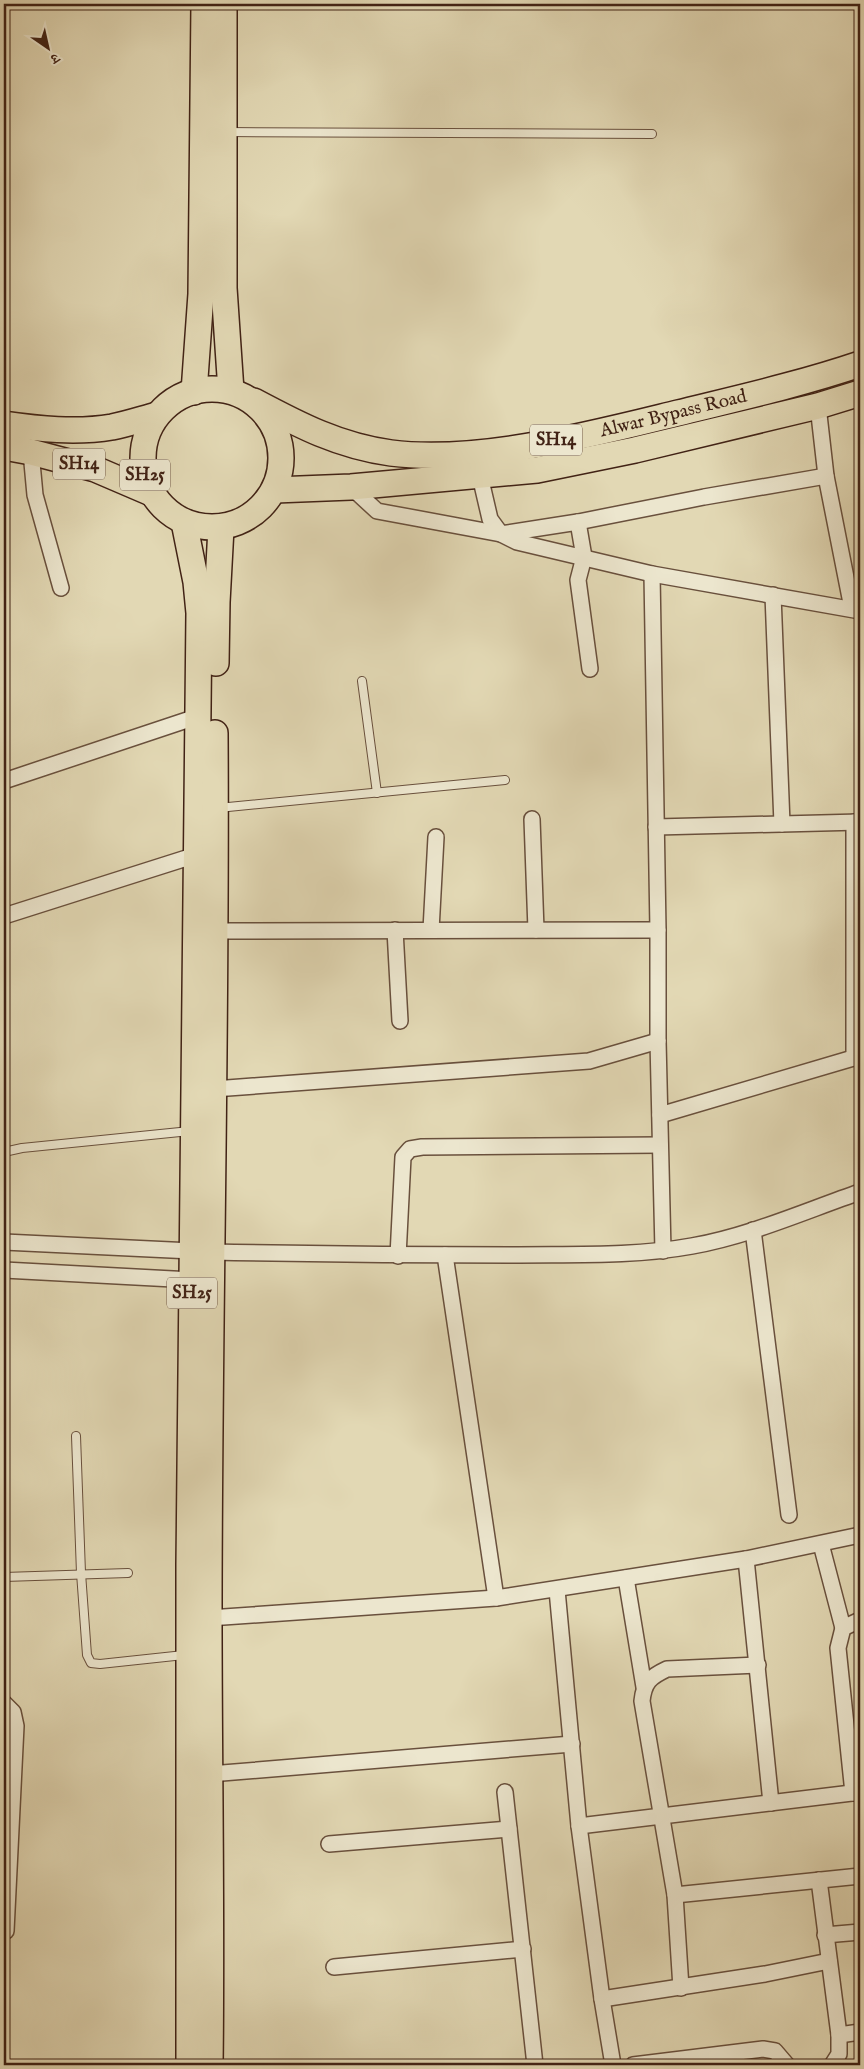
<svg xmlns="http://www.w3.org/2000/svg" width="864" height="2069" font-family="'IM FELL English','Noto Serif Devanagari',serif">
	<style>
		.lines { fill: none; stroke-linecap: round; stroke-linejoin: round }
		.service-casing { stroke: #69503d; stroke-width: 10 }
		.minor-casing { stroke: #69503d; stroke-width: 18 }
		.primary-casing { stroke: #412215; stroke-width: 28 }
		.service { stroke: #ece6ce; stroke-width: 8 }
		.minor { stroke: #ece6ce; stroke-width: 15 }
		.primary { stroke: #e2d8b4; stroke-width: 25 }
		.labels { text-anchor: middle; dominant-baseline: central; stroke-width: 4.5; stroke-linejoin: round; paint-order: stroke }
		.shield { fill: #ece6ce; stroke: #745d4c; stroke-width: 1 }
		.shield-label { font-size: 18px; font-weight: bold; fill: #412215 }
		.street-label { font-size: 19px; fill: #412215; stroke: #ece6ce }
	</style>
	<rect width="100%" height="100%" fill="#e2d8b4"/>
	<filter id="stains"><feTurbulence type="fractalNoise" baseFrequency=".004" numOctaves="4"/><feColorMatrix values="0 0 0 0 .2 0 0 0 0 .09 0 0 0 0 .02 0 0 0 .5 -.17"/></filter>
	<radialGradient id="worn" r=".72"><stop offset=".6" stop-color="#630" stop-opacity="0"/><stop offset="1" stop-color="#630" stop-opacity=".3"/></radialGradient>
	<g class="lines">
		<!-- service casing -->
		<g class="service-casing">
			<g id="service">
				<polyline points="227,132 652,134"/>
				<polyline points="362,681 377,793"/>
				<polyline points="218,808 505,780"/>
				<polyline points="4,1152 22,1148 190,1131"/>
				<polyline points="76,1436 81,1573 87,1655 91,1663 100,1664 184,1655"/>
				<polyline points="4,1577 128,1573"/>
			</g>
		</g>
		<!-- minor casing -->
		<g class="minor-casing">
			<g id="minor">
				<polyline points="818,406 826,476 852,608"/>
				<polyline points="31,452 35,495 61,588"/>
				<polyline points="480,476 490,519 501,534 517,542 652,574 860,611"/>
				<polyline points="351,487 377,511 501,534 578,522 704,497 826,476"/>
				<polyline points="578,522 584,557 578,580 590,669"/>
				<polyline points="652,574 658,930 658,1041 663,1251"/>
				<polyline points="773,595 782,824"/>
				<polyline points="4,781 199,716"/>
				<polyline points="532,819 536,930"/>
				<polyline points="656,827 860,822"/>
				<polyline points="4,916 196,855"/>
				<polyline points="395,930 400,1021"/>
				<polyline points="431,930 436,837"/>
				<polyline points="216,931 658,930"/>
				<polyline points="854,1058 854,822"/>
				<polyline points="214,1089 589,1061 658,1041"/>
				<polyline points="660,1115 860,1056"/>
				<polyline points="753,1230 789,1515"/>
				<polyline points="4,1242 192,1251"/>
				<path d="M213 1252C313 1254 412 1255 511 1255 571 1254 632 1257 692 1246 749 1236 805 1211 860 1192"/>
				<polyline points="445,1255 496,1598"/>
				<polyline points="398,1256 403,1157 410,1149 422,1147 660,1145"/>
				<polyline points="4,1270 192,1280"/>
				<polyline points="821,1544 843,1628"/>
				<polyline points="746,1559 771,1803"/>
				<polyline points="626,1578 644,1687"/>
				<polyline points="557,1590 579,1826 602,1999 613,2065"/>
				<polyline points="209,1618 496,1598 746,1559 860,1535"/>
				<polyline points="4,1703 13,1712 16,1726 6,1931"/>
				<polyline points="210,1774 572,1744"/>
				<polyline points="505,1792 535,2065"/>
				<polyline points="853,1793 838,1648 843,1628 860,1620"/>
				<polyline points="579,1826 860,1792"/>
				<polyline points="329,1844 509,1829"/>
				<polyline points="819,1880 839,2035 839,2054 832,2065"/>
				<polyline points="675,1895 860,1876"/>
				<polyline points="825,1935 860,1932"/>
				<polyline points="334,1967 523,1949"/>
				<path d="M681 1988 675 1895 642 1701C644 1682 650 1677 667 1669L758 1665"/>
				<polyline points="602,1999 765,1974 829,1961"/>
				<polyline points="839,2035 860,2032"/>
				<polyline points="633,2065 763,2049 775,2051 787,2065"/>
			</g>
		</g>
		<!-- primary casing -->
		<g class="primary-casing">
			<g id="primary">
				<polyline points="224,4 224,288 231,391"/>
				<circle cx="212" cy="458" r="69"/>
				<polyline points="194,392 201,294 204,4"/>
				<path id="s1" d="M254 401C299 425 339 446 391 453 479 464 592 434 678 413 739 398 801 384 860 364"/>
				<path d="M4 424C39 429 76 433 112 427 127 424 142 419 157 415"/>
				<polyline points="4,447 31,452 95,469 151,493"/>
				<polyline points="275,490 351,487 537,470 635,450 818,406 860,393"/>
				<polyline points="184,522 196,582 199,613 189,1565 189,2065"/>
				<polyline points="216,663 217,602 221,528"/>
				<path d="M210 2065C212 1916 209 1766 209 1617 209 1322 217 1028 215 733"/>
			</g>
		</g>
		<!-- service -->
		<use href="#service" class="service"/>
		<!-- minor -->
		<use href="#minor" class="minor"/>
		<!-- primary -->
		<use href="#primary" class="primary"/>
	</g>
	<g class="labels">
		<!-- shield labels -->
		<g class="shield">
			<rect x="530" y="424.5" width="52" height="31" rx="4"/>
			<rect x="53" y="448.5" width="52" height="31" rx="4"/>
			<rect x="120" y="459.5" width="50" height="31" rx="4"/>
			<rect x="167" y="1277.5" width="50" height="31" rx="4"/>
		</g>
		<g class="shield-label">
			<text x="556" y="440">SH14</text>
			<text x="79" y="464">SH14</text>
			<text x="145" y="475">SH25</text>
			<text x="192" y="1293">SH25</text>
		</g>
		<!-- street labels -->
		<g class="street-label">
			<text stroke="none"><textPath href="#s1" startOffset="434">Alwar Bypass Road</textPath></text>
		</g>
	</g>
	<!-- margin -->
	<rect width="864" height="2069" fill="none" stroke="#e2d8b4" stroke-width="20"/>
	<rect x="5" y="5" width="854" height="2059" fill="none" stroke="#412215" stroke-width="2.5"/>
	<rect x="10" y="10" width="844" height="2049" fill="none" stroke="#412215"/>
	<!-- north arrow -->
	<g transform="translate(48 48) rotate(146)" stroke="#ece6ce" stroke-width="4" paint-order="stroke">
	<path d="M0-4L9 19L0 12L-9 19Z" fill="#412215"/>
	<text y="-8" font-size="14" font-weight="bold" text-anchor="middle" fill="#412215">उ</text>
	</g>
	<rect width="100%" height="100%" filter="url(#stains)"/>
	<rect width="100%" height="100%" fill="url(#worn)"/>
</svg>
